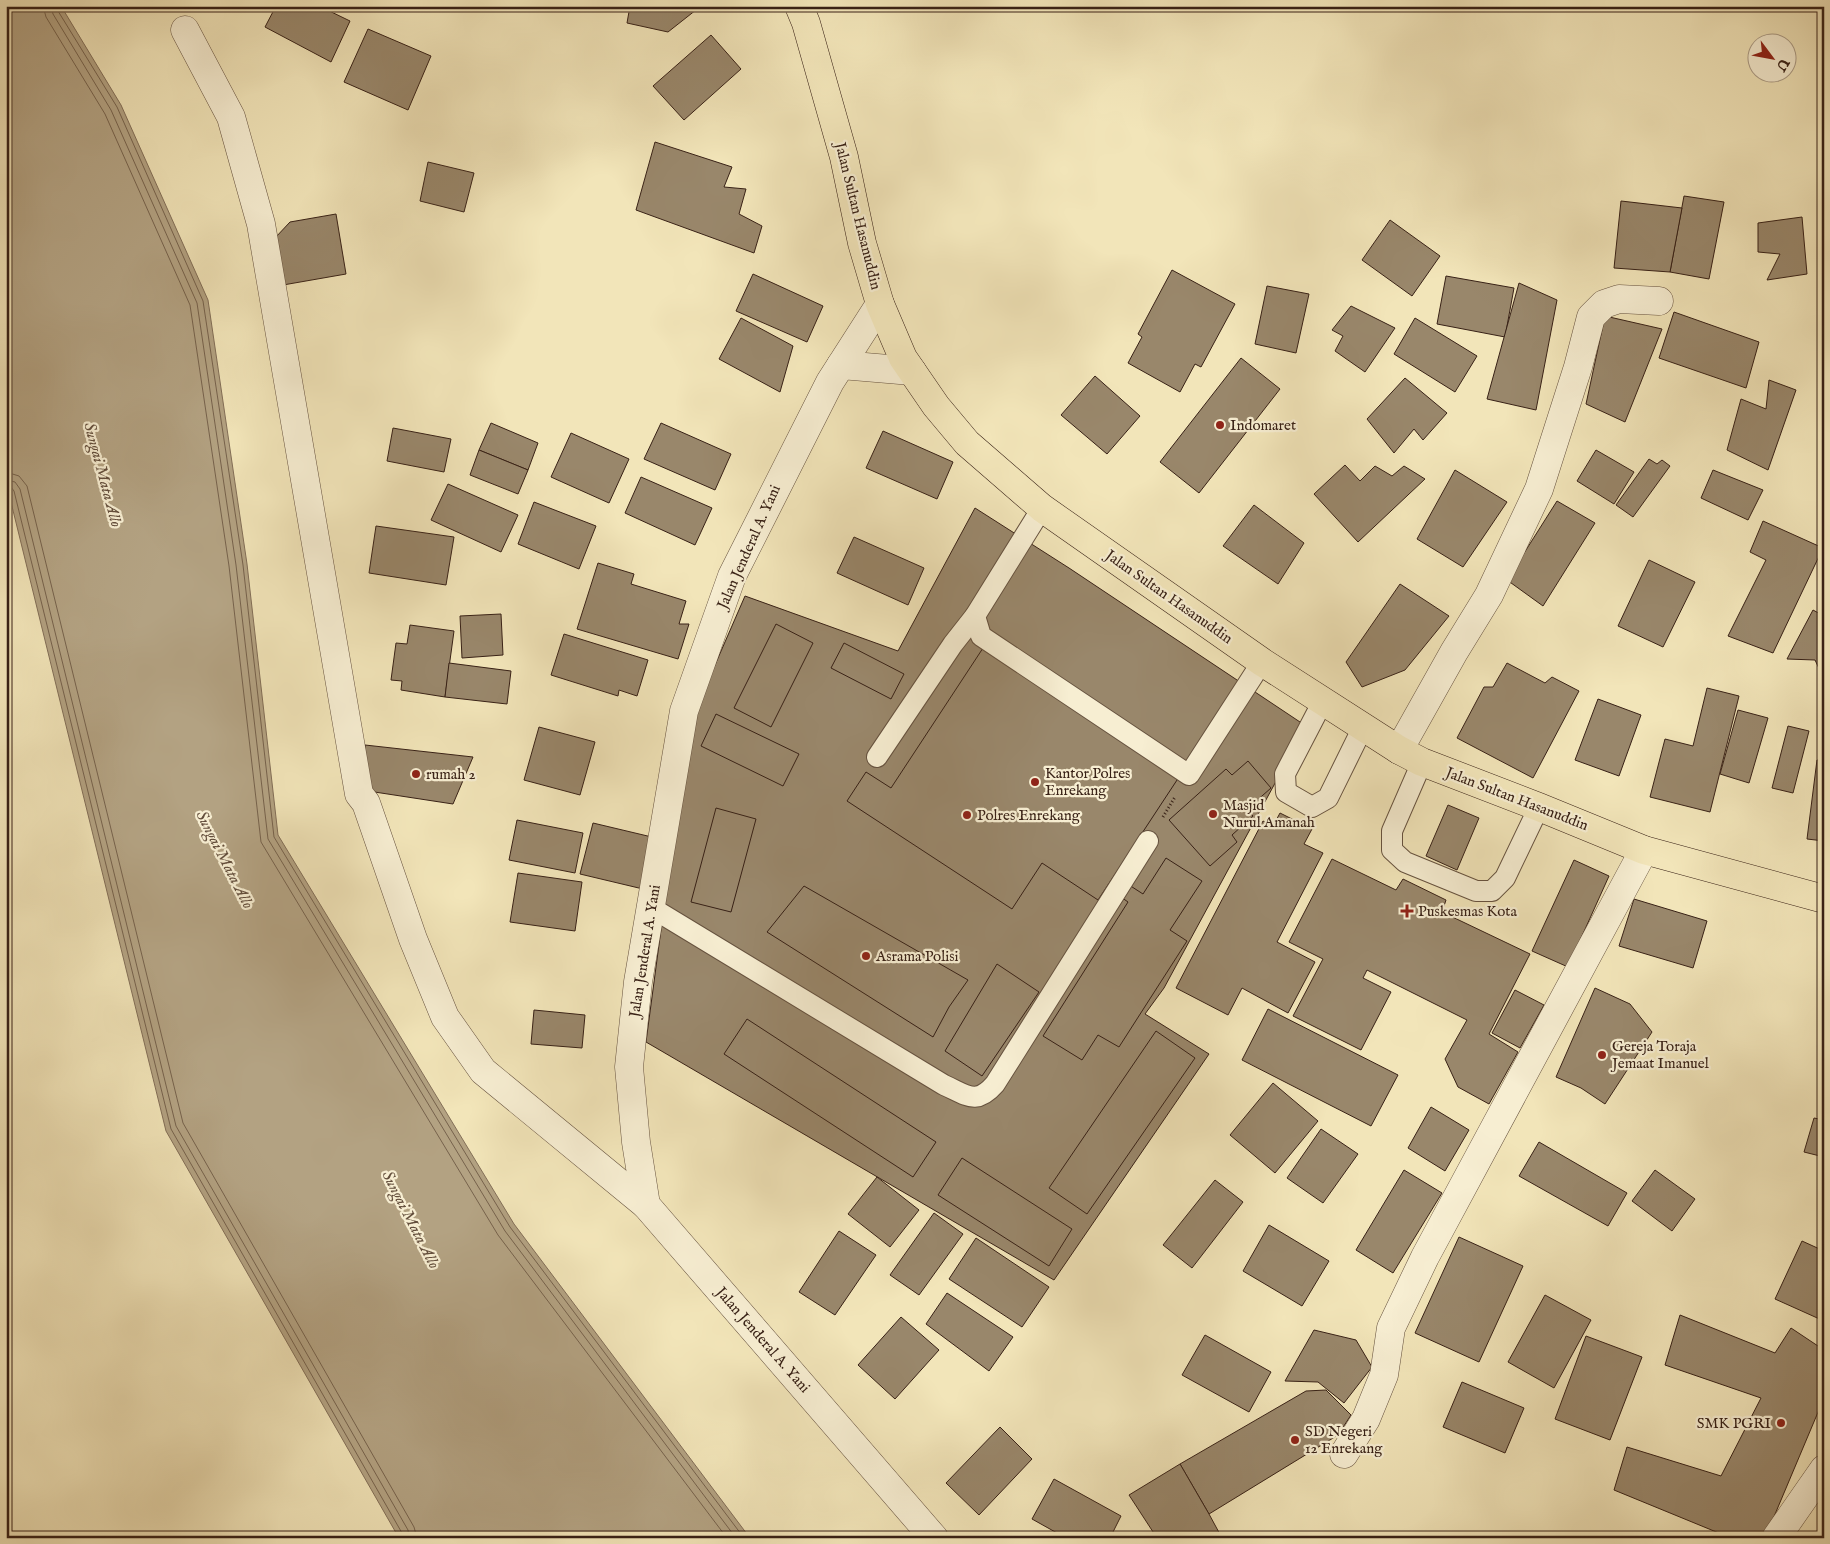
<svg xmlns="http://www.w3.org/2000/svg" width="1830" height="1544" font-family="'IM FELL English',serif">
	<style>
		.water { fill: #b3a282; stroke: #826e57 }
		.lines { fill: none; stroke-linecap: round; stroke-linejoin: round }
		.shore { stroke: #76624c; stroke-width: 1 }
		.building { fill: #99876b; stroke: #382116 }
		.service-casing { stroke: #66523f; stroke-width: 22 }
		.minor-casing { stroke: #66523f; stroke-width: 29 }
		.trunk-casing { stroke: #382116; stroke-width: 29 }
		.path { stroke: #382116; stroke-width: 3; stroke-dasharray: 1 2.5; stroke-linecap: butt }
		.service { stroke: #f7eed2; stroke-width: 20 }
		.minor { stroke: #f7eed2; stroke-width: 28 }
		.trunk { stroke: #f2e5b9; stroke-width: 28 }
		.poi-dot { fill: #8f2418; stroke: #f7eed2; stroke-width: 2 }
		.labels { text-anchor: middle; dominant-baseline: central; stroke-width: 4.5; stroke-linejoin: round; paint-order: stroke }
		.street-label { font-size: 15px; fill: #382116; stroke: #f7eed2 }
		.poi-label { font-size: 15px; fill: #382116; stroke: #f7eed2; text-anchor: start }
		.water-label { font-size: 16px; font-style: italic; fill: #634e3c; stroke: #f7eed2 }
	</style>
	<rect width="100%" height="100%" fill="#f2e5b9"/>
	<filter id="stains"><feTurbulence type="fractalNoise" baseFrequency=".004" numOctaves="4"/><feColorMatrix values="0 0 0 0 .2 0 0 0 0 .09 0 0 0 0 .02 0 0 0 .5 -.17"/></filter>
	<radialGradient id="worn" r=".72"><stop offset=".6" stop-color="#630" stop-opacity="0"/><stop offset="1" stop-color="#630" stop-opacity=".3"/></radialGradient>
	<!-- water -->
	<polygon class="water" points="6,6 61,6 121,105 208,300 247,564 278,835 514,1224 750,1538 399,1538 166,1131 6,482"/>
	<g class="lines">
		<!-- shore -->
		<g class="shore">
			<polyline points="43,6 46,17 105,114 190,305 229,566 261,842 498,1235 727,1538"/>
			<polyline points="51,6 53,14 111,110 197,303 236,565 268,839 505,1231 736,1538"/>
			<polyline points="57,6 58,11 117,107 203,301 243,565 274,837 510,1227 744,1538"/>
			<polyline points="6,472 19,476 27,486 183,1123 414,1527 417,1538"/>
			<polyline points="6,480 15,482 20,489 176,1126 408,1530 409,1538"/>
			<polyline points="6,486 11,487 14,491 171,1129 402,1533 403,1538"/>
		</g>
	</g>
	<!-- building -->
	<g class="building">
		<polygon points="276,6 319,6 350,21 331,62 265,27"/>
		<polygon points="342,6 354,6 351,11"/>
		<polygon points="630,6 701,6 668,32 627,23"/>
		<polygon points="368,29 431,56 408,110 344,82"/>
		<polygon points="711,35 741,69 684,120 653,86"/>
		<polygon points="655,142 732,167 724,187 746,189 739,214 762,226 754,253 636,210"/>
		<polygon points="428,162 474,173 464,212 420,201"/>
		<polygon points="1684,196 1724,202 1709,279 1670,272"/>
		<polygon points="1621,201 1682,208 1670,272 1614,268"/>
		<polygon points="336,214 346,274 283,285 275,238 290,222"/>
		<polygon points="1802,217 1807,274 1767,280 1780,254 1758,252 1758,223"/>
		<polygon points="1390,220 1440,256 1412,296 1362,260"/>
		<polygon points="1172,270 1235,304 1201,367 1195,364 1180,392 1128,363 1142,337 1138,334"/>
		<polygon points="753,274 823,306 807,342 736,311"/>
		<polygon points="1446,276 1514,288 1505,337 1437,324"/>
		<polygon points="1519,283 1557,300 1536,410 1487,399"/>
		<polygon points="1267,286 1309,294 1296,353 1255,344"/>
		<polygon points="1351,306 1395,328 1365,372 1335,351 1343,336 1332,330"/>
		<polygon points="1674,312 1759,342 1746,388 1659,358"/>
		<polygon points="1605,316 1662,329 1625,422 1586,404"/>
		<polygon points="741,318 793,346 780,392 719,359"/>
		<polygon points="1415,318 1477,356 1455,392 1394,354"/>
		<polygon points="1241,358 1280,389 1199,493 1160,462"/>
		<polygon points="1095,376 1140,416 1107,454 1061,415"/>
		<polygon points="1405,378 1447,413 1423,440 1414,429 1394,453 1367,419"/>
		<polygon points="1769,380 1796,390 1768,470 1727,450 1741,399 1766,409"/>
		<polygon points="491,423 538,443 528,470 479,450"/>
		<polygon points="661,423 731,454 715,490 644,459"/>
		<polygon points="393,428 451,439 444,472 387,461"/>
		<polygon points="883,431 953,462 937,499 866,468"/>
		<polygon points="571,433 629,459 609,503 551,477"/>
		<polygon points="479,450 528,470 518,494 470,475"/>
		<polygon points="1596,450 1634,472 1614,504 1577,481"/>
		<polygon points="1649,459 1657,464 1662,460 1670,466 1633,517 1616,505"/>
		<polygon points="1345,465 1360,481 1375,466 1392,476 1404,466 1425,479 1358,542 1314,494"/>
		<polygon points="1455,470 1507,502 1463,567 1417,539"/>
		<polygon points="1713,470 1763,490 1748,520 1701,498"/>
		<polygon points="641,477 712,508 695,545 625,513"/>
		<polygon points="448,484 518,515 501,552 431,520"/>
		<polygon points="1557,501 1595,523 1543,606 1507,580"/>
		<polygon points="534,502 596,526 579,569 518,544"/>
		<polygon points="1254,505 1304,543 1278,584 1223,546"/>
		<polygon points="975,508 1069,568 1306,726 1164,988 1145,1014 1209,1054 1054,1280 646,1042 688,727 745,596 898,651"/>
		<polygon points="1763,521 1823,548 1773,653 1728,636 1766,560 1750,552"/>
		<polygon points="376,526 454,537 446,585 369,573"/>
		<polygon points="854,537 924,568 908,605 837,573"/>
		<polygon points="1649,560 1695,582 1663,647 1618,626"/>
		<polygon points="598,563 634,574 631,584 686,601 679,624 689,624 678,659 577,629"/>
		<polygon points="1400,584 1449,616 1405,670 1362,687 1346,662"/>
		<polygon points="1813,610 1824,616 1824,679 1815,660 1787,659"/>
		<polygon points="501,614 503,655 462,658 460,616"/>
		<polygon points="776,624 813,643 771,727 734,708"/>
		<polygon points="410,625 454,631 445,697 401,690 402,681 391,680 396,643 407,644"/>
		<polygon points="564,634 648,660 637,696 619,690 618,696 551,675"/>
		<polygon points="844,643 904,674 891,699 831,668"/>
		<polygon points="985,645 1179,777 1098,900 1042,863 1012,909 847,801 866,772 891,788"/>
		<polygon points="449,663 511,671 507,704 445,697"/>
		<polygon points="1507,663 1545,683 1552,677 1579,691 1533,778 1457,738 1484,687 1493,687"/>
		<polygon points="1707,688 1739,696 1710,812 1650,797 1665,739 1693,746"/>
		<polygon points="1598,699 1641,715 1619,776 1575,760"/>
		<polygon points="1738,710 1768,718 1749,783 1720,774"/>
		<polygon points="716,714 799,754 783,786 701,746"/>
		<polygon points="1788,726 1809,731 1793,793 1772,788"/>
		<polygon points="539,727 595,742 580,795 524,780"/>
		<polygon points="365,745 473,757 453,804 368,791"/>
		<polygon points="1817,760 1824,761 1824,841 1807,839"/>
		<polygon points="1248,761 1271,788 1254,803 1256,806 1249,812 1253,816 1232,835 1237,842 1210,866 1169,820 1226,769 1232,775"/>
		<polygon points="1448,805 1479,818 1457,870 1426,856"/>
		<polygon points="716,808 756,819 731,912 691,902"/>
		<polygon points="1280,813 1312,829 1304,844 1323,853 1277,942 1315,962 1288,1013 1242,988 1228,1015 1176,988 1263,821 1273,826"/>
		<polygon points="517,820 583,833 575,873 509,860"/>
		<polygon points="593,823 656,838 643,889 580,874"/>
		<polygon points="1166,858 1202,881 1170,930 1187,941 1119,1047 1098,1035 1082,1060 1043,1036 1128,902 1118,895 1126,883 1143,894"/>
		<polygon points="1332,859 1396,890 1403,879 1446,900 1442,912 1530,954 1489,1034 1518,1052 1489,1104 1458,1087 1445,1059 1467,1020 1367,970 1363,978 1391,992 1361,1050 1293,1016 1323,959 1289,942"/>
		<polygon points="1574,860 1609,876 1568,967 1532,951"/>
		<polygon points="518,873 582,882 575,931 510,922"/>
		<polygon points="804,886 968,980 949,1007 933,1037 767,932"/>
		<polygon points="1634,899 1707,921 1693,968 1619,946"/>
		<polygon points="997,964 1039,992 982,1076 945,1051"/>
		<polygon points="1595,988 1630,1004 1652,1032 1605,1104 1581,1088 1556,1077"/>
		<polygon points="1515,990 1544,1005 1520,1048 1492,1033"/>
		<polygon points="1268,1009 1398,1075 1371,1126 1242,1060"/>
		<polygon points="534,1010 585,1015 582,1048 531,1044"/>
		<polygon points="747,1019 936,1142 913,1177 724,1054"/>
		<polygon points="1156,1031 1195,1058 1087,1214 1049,1188"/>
		<polygon points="1273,1083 1318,1121 1275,1173 1230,1135"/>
		<polygon points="1431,1107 1469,1130 1445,1171 1408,1148"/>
		<polygon points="1814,1118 1824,1120 1824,1157 1804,1152"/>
		<polygon points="1321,1129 1358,1154 1323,1203 1287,1178"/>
		<polygon points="1539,1142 1627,1193 1608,1226 1519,1176"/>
		<polygon points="962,1158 1072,1229 1049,1266 938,1195"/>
		<polygon points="1404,1170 1442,1193 1393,1273 1356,1250"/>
		<polygon points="1655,1170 1695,1199 1672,1231 1632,1201"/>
		<polygon points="877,1177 919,1210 890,1247 848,1214"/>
		<polygon points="1215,1180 1243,1202 1192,1268 1163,1245"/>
		<polygon points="934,1213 963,1234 919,1295 890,1275"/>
		<polygon points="1269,1225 1329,1261 1302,1306 1243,1271"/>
		<polygon points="839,1231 876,1255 835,1315 799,1292"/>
		<polygon points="1459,1237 1523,1266 1479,1362 1415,1333"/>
		<polygon points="976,1238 1049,1287 1022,1327 949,1279"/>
		<polygon points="1802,1241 1824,1251 1824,1321 1775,1299"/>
		<polygon points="947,1293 1013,1337 989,1371 926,1324"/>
		<polygon points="1545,1295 1591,1320 1554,1388 1508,1362"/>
		<polygon points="1680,1315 1775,1353 1791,1328 1824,1350 1824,1398 1765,1538 1731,1538 1614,1490 1627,1447 1721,1476 1761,1398 1665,1365"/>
		<polygon points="901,1317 939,1350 895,1399 858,1365"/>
		<polygon points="1314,1330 1356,1340 1372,1367 1344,1403 1318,1382 1285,1381"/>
		<polygon points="1205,1335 1271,1372 1249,1412 1182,1375"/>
		<polygon points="1586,1336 1642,1357 1610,1440 1555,1419"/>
		<polygon points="1462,1382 1524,1408 1505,1453 1443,1427"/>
		<polygon points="1326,1390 1351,1415 1338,1435 1209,1514 1180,1464 1306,1391"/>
		<polygon points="1000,1427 1032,1459 979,1515 946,1483"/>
		<polygon points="1180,1464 1209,1514 1222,1538 1157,1538 1129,1495"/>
		<polygon points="1054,1479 1121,1516 1110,1538 1066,1538 1032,1519"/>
	</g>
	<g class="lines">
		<!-- service casing -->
		<g class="service-casing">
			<g id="service">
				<polyline points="975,616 981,636 1189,775 1262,662"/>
				<polyline points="1323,701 1285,774 1286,792 1312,807 1328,798 1363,727"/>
				<polyline points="877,757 953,644 975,616 1042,508"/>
				<polyline points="1422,762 1392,831 1392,850 1405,862 1476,891 1492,891 1505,878 1539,807"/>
				<path d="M652 908 944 1085C967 1095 976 1106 995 1084L1148 841"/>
			</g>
		</g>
		<!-- minor casing -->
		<g class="minor-casing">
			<g id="minor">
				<polyline points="185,30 231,117 261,224 359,794 366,803 413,939 445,1017 483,1071 646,1205"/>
				<polyline points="880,304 830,382 732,576 684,711 638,982 629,1067 636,1142 646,1205 934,1538"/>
				<polyline points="841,365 912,371"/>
				<polyline points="1399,750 1454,652 1489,595 1539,489 1578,367 1591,317 1604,304 1619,299 1659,301"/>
				<polyline points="1344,1454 1366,1419 1384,1375 1391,1328 1425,1257 1644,850"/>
				<polyline points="1776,1538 1824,1469"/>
			</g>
		</g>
		<!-- trunk casing -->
		<g class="trunk-casing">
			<polyline id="trunk" points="799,6 806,23 844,157 862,243 880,304 903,358 936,406 967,443 1042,508 1262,662 1399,750 1422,762 1539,807 1644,850 1824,899"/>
		</g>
		<!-- path -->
		<polyline class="path" points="1163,817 1175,797"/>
		<!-- service -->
		<use href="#service" class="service"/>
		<!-- minor -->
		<use href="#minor" class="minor"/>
		<!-- trunk -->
		<use href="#trunk" class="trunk"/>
	</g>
	<!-- markers -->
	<g class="poi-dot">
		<circle cx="1220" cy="425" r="5"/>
		<circle cx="416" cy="774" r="5"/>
		<circle cx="1035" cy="782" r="5"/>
		<circle cx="1213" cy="814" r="5"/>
		<circle cx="967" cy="815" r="5"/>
		<path d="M1404.5 903.5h5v5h5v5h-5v5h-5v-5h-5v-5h5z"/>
		<circle cx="866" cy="956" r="5"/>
		<circle cx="1602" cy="1055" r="5"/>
		<circle cx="1781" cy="1423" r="5"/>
		<circle cx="1295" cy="1440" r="5"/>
	</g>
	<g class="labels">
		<!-- street labels -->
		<g class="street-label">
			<text transform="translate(858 216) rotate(76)">Jalan Sultan Hasanuddin</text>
			<text transform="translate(749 547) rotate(-66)">Jalan Jenderal A. Yani</text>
			<text transform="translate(1169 597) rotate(35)">Jalan Sultan Hasanuddin</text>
			<text transform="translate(1517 799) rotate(21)">Jalan Sultan Hasanuddin</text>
			<text transform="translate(645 951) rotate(-81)">Jalan Jenderal A. Yani</text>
			<text transform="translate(763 1340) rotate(49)">Jalan Jenderal A. Yani</text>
		</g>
		<!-- poi labels -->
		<g class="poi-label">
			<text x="1230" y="425">Indomaret</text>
			<text x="1045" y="773">Kantor Polres<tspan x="1045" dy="17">Enrekang</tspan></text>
			<text x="426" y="774">rumah 2</text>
			<text x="1223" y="805">Masjid<tspan x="1223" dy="17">Nurul Amanah</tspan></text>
			<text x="977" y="815">Polres Enrekang</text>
			<text x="1418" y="911">Puskesmas Kota</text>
			<text x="876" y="956">Asrama Polisi</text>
			<text x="1612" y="1046">Gereja Toraja<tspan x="1612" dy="17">Jemaat Imanuel</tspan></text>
			<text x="1771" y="1423" text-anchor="end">SMK PGRI</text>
			<text x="1305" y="1431">SD Negeri<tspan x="1305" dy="17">12 Enrekang</tspan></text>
		</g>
		<!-- water labels -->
		<g class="water-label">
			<text transform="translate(102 475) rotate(75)">Sungai Mata Allo</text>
			<text transform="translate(224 860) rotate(63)">Sungai Mata Allo</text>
			<text transform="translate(410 1220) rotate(63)">Sungai Mata Allo</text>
		</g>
	</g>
	<!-- margin -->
	<rect width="1830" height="1544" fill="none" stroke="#f2e5b9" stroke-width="25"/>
	<rect x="8" y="8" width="1815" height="1529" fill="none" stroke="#382116" stroke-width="2.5"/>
	<rect x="12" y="12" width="1805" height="1519" fill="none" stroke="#382116"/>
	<!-- north arrow -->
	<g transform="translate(1772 58) rotate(122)"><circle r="24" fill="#f7eed2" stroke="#ab9c87"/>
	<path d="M0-4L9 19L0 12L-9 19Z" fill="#8f2418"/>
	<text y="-8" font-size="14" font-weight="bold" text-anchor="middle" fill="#382116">U</text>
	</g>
	<rect width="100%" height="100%" filter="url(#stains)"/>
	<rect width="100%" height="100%" fill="url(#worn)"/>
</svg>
